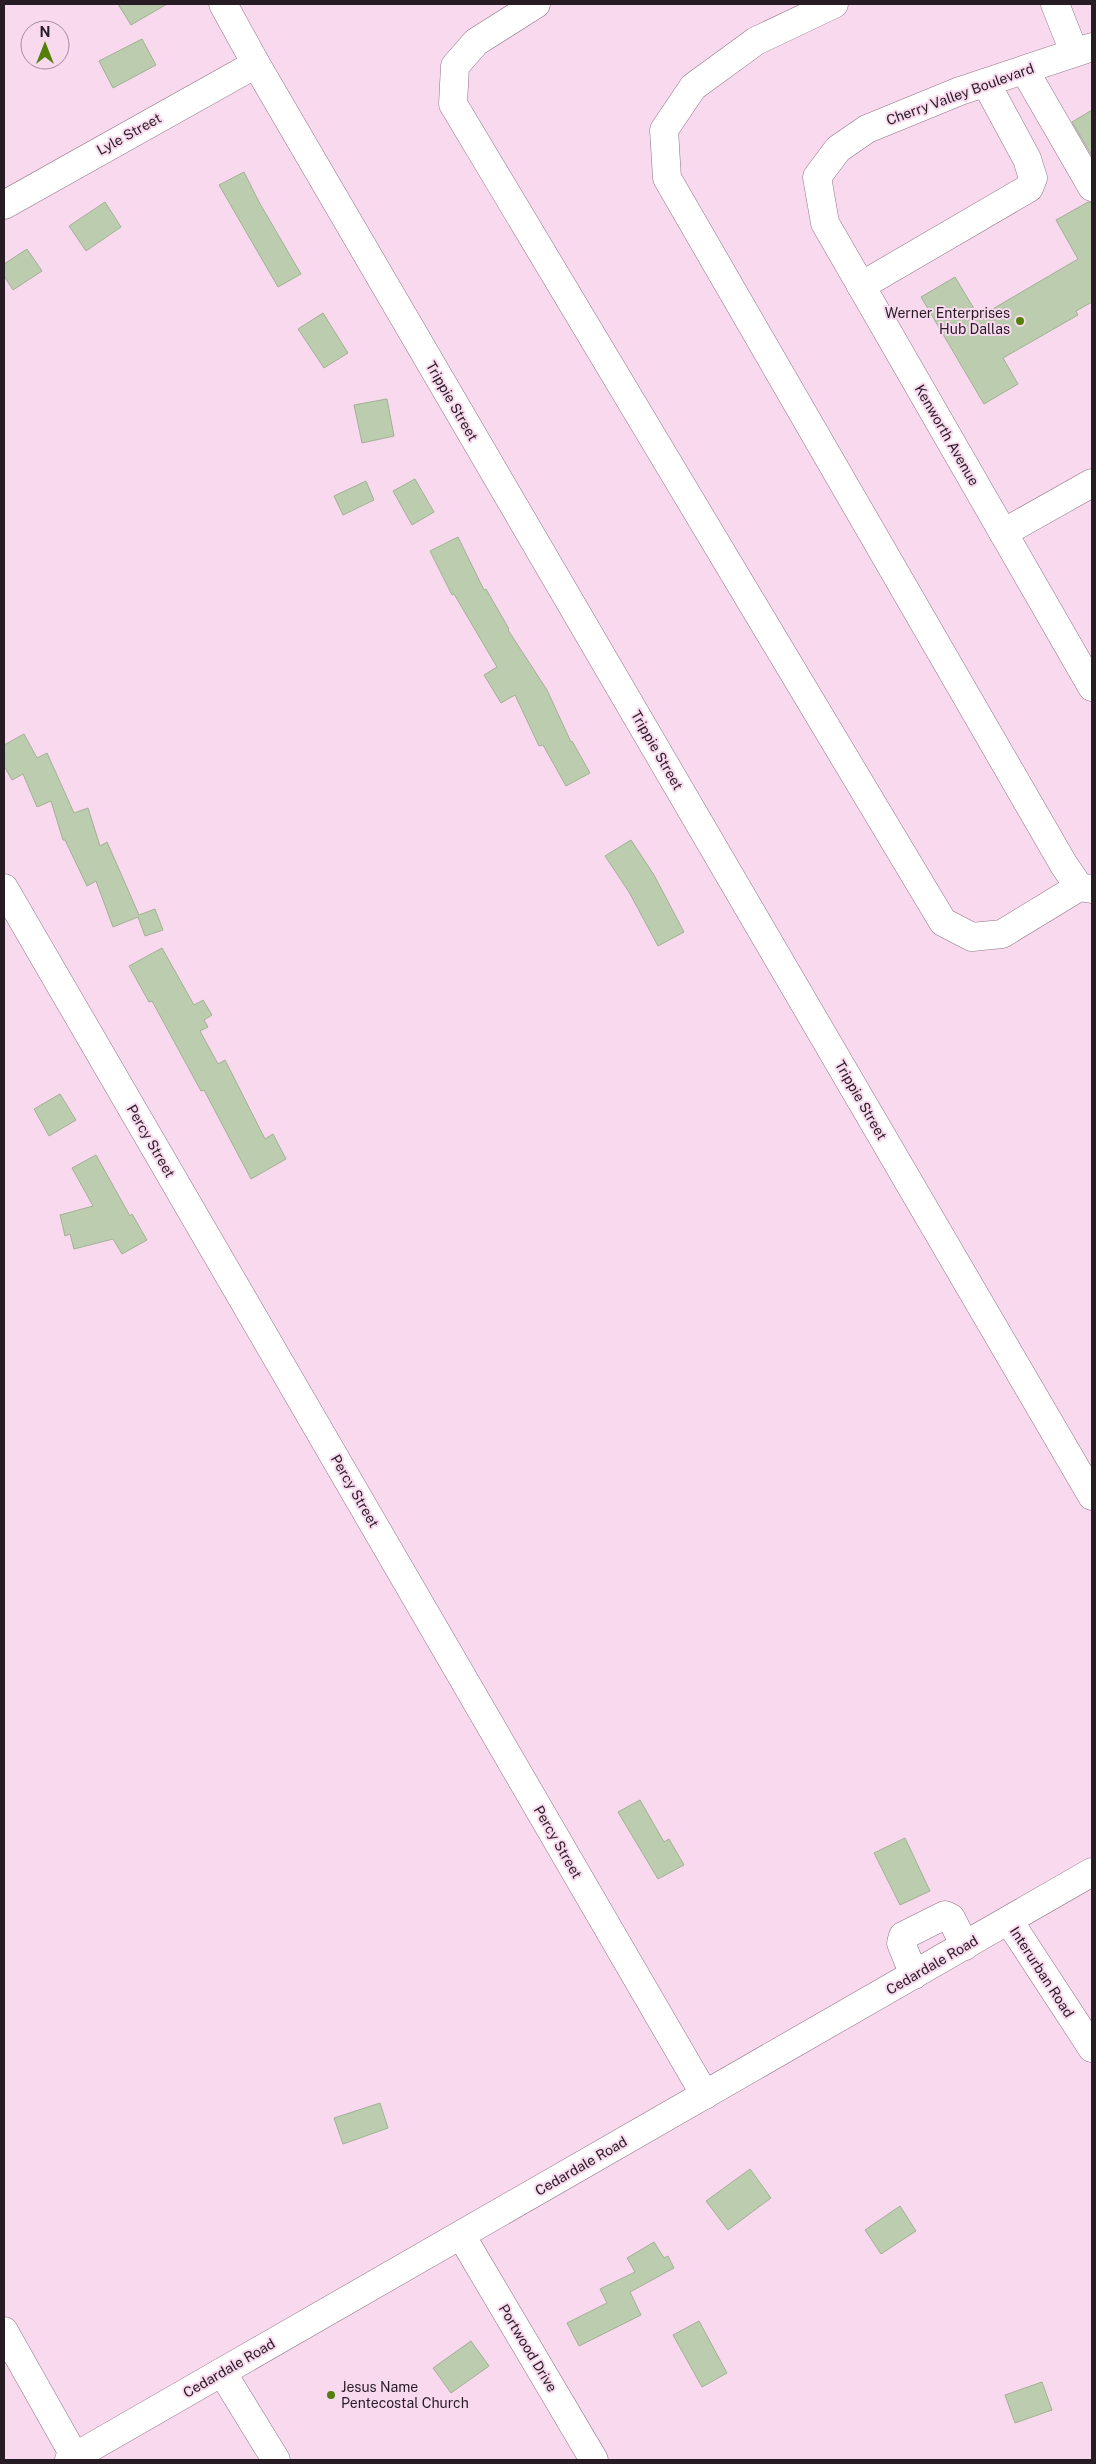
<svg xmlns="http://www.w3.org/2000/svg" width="1096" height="2464" font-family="'Public Sans',sans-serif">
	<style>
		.building { fill: #bcccae; stroke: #a1b194 }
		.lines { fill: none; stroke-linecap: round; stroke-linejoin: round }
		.minor-casing { stroke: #8f7486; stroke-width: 29 }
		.minor { stroke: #fff; stroke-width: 28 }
		.poi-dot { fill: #53800a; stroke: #f8d9ee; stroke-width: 2 }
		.labels { text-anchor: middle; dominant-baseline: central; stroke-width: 4; stroke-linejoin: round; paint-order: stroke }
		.street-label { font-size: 14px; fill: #271c24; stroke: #f8d9ee }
		.poi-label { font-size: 14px; fill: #271c24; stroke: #f8d9ee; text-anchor: end }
	</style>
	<rect width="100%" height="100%" fill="#f8d9ee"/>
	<!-- building -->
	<g class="building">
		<polygon points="118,4 167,4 131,25"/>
		<polygon points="142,39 156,65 113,88 99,61"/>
		<polygon points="1092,110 1092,156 1072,122"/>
		<polygon points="244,172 259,202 301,274 278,287 219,185"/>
		<polygon points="105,202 121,227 86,251 69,226"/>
		<polygon points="1088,202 1092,203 1092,302 1076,311 1078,315 1003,358 1018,384 984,404 921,297 955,277 979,317 1078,259 1056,220"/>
		<polygon points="27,249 42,271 13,290 4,276 4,264"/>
		<polygon points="323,313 348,353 324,368 298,329"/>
		<polygon points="387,399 394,436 362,443 354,405"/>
		<polygon points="415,479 434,512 412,525 393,491"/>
		<polygon points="366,481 374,500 343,515 334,496"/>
		<polygon points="458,537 484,590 486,589 509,629 508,630 547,690 571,742 572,741 590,773 566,786 543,745 539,746 515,695 501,703 484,675 497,667 454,594 452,595 430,551"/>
		<polygon points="24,734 37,758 47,753 74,813 88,808 100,846 107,842 139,915 155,909 163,930 145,936 138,917 113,927 96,881 87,886 65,840 63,840 51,801 37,807 23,774 12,780 4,766 4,745"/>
		<polygon points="631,840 654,875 684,932 658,946 629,892 605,856"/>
		<polygon points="162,948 194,1005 203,1000 212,1015 204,1020 208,1027 200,1031 218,1064 225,1060 265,1139 273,1134 286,1159 251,1179 204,1090 201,1091 152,1001 149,1002 129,966"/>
		<polygon points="60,1094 76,1120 49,1136 34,1109"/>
		<polygon points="96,1155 130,1216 132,1214 147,1240 122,1254 113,1239 74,1249 70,1234 65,1236 60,1215 93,1206 72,1168"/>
		<polygon points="640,1800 664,1842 669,1839 684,1865 658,1879 618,1812"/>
		<polygon points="905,1838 930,1891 900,1905 874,1853"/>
		<polygon points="380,2103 388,2128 343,2144 334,2118"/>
		<polygon points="750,2169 771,2198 728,2230 706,2201"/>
		<polygon points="900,2206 916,2231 881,2254 865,2230"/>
		<polygon points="654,2242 664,2258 668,2256 674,2268 630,2292 641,2315 579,2346 567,2323 607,2303 600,2289 635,2272 627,2258"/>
		<polygon points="699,2321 727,2373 702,2387 673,2335"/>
		<polygon points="471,2341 489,2366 451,2393 433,2368"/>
		<polygon points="1042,2382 1052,2410 1015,2423 1005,2395"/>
	</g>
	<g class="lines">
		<!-- minor casing -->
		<g class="minor-casing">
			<g id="minor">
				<polyline points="223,4 256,64 1092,1496"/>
				<polyline points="536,4 476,42 455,66 453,104 943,922 972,937 1002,934 1079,887"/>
				<polyline points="834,4 756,41 693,87 664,130 667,178 1064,865 1079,887 1092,889"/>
				<polyline points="1055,4 1074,52"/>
				<polyline points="1092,47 960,91 867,129 838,149 817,177 825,223 1092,687"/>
				<polyline points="1025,71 1092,187"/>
				<polyline points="4,205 256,64"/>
				<polyline points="861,286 1029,188 1033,178 1027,159 986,83"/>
				<polyline points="1003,533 1092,483"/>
				<polyline points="4,888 705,2095"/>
				<polyline points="1009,1921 1092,2048"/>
				<polyline points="914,1975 901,1943 903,1936 945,1915 951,1918 965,1946"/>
				<polyline points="461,2235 594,2460"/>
				<polyline points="4,2331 75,2457"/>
				<polyline points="222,2372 276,2460"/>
				<polyline points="69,2460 1092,1872"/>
			</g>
		</g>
		<!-- minor -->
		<use href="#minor" class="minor"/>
	</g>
	<!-- markers -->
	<g class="poi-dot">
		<circle cx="1020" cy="321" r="5"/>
		<circle cx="331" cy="2395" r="5"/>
	</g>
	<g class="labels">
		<!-- street labels -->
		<g class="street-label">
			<text transform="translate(960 94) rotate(-20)">Cherry Valley Boulevard</text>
			<text transform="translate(129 134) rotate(-29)">Lyle Street</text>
			<text transform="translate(452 401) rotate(60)">Trippie Street</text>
			<text transform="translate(947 435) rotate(60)">Kenworth Avenue</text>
			<text transform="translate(657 750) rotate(60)">Trippie Street</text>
			<text transform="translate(861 1100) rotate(60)">Trippie Street</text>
			<text transform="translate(151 1141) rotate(60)">Percy Street</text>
			<text transform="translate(355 1491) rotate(60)">Percy Street</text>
			<text transform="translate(558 1842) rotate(60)">Percy Street</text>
			<text transform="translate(932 1965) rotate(-30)">Cedardale Road</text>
			<text transform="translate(1042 1972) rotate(57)">Interurban Road</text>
			<text transform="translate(581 2166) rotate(-30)">Cedardale Road</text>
			<text transform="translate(528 2348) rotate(59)">Portwood Drive</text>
			<text transform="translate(229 2368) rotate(-30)">Cedardale Road</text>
		</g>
		<!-- poi labels -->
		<g class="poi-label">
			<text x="1010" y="313">Werner Enterprises<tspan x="1010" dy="16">Hub Dallas</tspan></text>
			<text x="341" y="2387" text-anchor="start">Jesus Name<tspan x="341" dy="16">Pentecostal Church</tspan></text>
		</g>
	</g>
	<!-- border -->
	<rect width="1096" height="2464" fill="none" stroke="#271c24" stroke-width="10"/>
	<!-- north arrow -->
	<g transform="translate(45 45)"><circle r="24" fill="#f8d9ee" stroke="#a48d9d"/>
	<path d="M0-4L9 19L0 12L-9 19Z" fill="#53800a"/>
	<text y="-8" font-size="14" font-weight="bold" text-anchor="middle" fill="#271c24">N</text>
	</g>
</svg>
